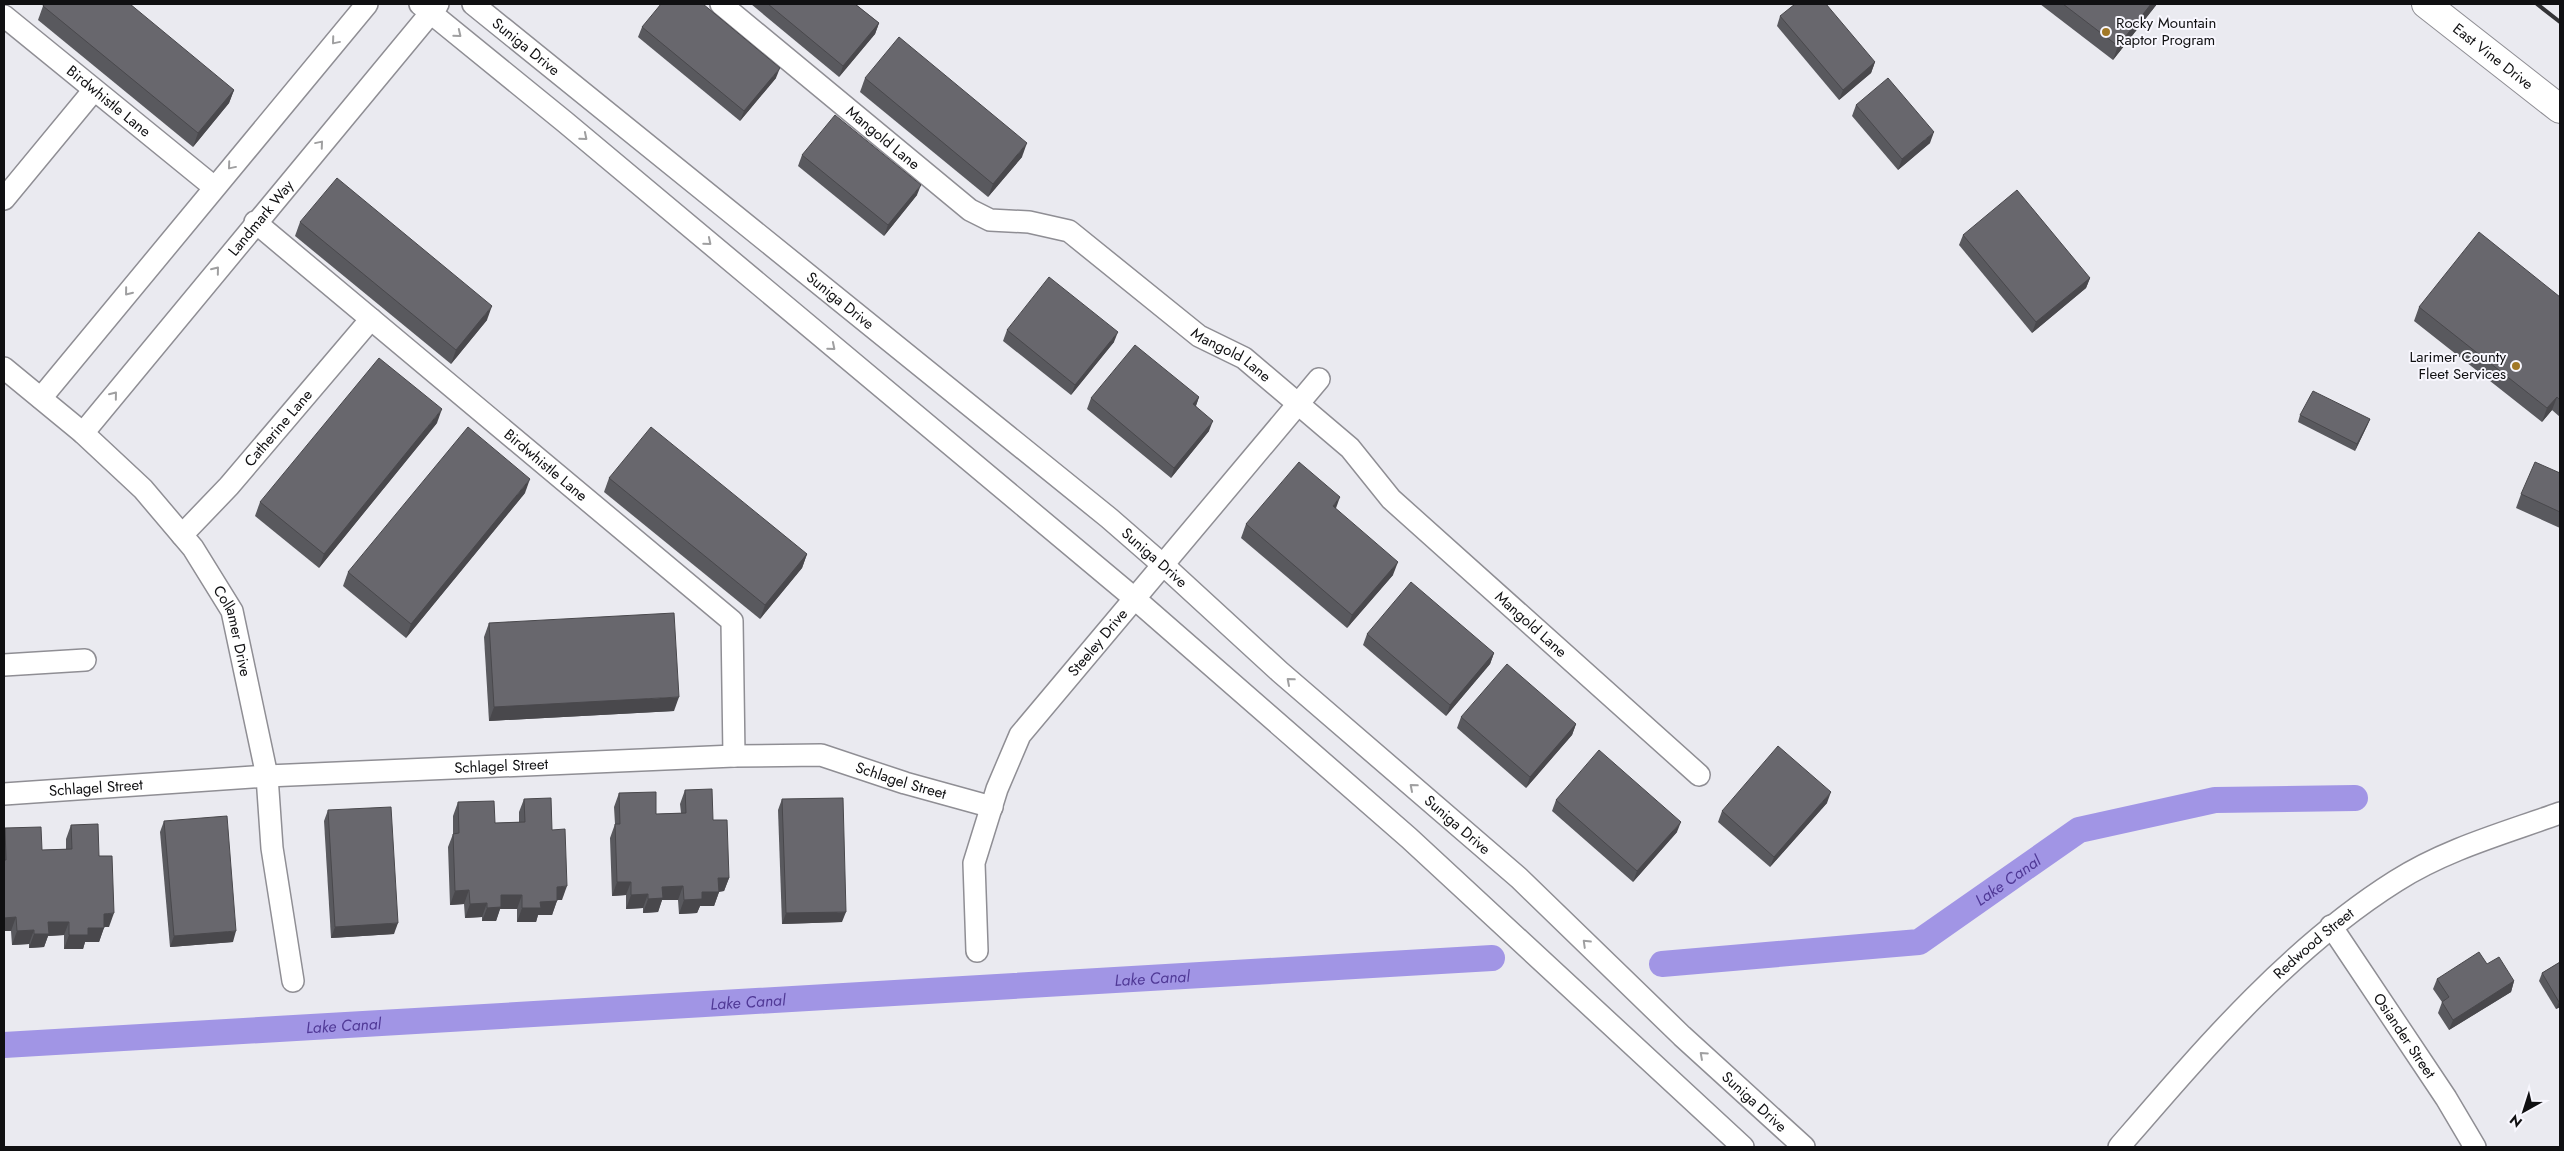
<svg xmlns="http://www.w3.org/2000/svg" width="2564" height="1151" font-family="Jost,sans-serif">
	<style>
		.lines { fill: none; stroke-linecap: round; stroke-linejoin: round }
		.canal { stroke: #a195e5; stroke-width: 26 }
		.minor-casing { stroke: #8f8e94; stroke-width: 24 }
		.secondary-casing { stroke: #8f8e94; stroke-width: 30 }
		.minor { stroke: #fff; stroke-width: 21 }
		.secondary { stroke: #fff; stroke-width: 28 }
		.rail { stroke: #333336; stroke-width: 4 }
		.wall { fill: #59595e }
		.shaded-wall { fill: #49484c }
		.building { fill: #68676d; stroke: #49484c }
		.oneway { stroke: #9f9fa0 }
		.poi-dot { fill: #a17827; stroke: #f8f7fe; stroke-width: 2 }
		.labels { text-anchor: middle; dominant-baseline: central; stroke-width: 4; stroke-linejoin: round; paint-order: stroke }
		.poi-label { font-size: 15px; fill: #101012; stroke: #f8f7fe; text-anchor: start }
		.street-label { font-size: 15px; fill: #101012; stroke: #f8f7fe }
		.water-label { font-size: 16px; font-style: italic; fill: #503996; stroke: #f8f7fe }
	</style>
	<rect width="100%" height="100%" fill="#eaeaf0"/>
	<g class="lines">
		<!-- canal -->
		<g class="canal">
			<path id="s1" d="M1662 964 1919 942 2079 830 2215 800 2355 798"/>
			<path id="s2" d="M4 1045 1492 958"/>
		</g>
		<!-- minor casing -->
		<g class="minor-casing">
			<g id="minor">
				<polyline points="420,4 565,122 1134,598 1409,838 1743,1147"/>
				<path id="s3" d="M473 4 1109 518 1171 572 1280 672 1519 878 1682 1036 1804 1147"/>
				<path id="s4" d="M721 4 970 210 990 220 1029 222 1069 231 1199 336 1244 358 1350 448 1391 499 1699 775"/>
				<path id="s5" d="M4 16 214 187"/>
				<polyline points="4,199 94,90"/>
				<path id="s6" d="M255 222 732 621 734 756"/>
				<path id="s7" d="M4 368 83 433 143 489 193 548 232 611 267 776 272 848 293 981"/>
				<polyline points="41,398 367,4"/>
				<path id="s8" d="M83 433 438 4"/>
				<path id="s9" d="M182 535 229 486 371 319"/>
				<polyline points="4,665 85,660"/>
				<path id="s10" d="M4 794 267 776 734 756 821 755 905 783 992 807"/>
				<path id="s11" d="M2331 926 2446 1098 2475 1147"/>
				<path id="s12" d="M977 951 974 863 997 789 1020 735 1319 379"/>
				<path id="s13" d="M2119 1147C2202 1051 2288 949 2396 881 2446 849 2505 833 2560 813"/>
			</g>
		</g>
		<!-- secondary casing -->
		<g class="secondary-casing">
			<g id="secondary">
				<path id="s14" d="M2426 4 2560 109"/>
			</g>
		</g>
		<!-- minor -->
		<use href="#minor" class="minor"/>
		<!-- secondary -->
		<use href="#secondary" class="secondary"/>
		<!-- rail -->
		<polyline class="rail" points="2537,4 2560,22"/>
	</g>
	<!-- wall -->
	<g class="wall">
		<polygon points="751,4 855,4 879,23 875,34 839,77"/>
		<polygon points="2040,4 2157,4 2113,60"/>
		<polygon points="43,6 234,90 229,103 193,147 38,20"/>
		<polygon points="1780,16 1875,62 1871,73 1839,100 1777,26"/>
		<polygon points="642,27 776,78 740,121 638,37"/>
		<polygon points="865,78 1022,157 988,197 860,92"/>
		<polygon points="1856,105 1930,143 1898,170 1852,116"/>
		<polygon points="802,155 917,195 884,236 798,166"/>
		<polygon points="300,222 487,320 451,364 295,236"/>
		<polygon points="1963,235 2090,278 2086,288 2032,333 1959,245"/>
		<polygon points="2560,297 2560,417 2552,410 2542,422 2414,321 2419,307"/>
		<polygon points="1007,330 1114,342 1071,395 1003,341"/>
		<polygon points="1199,397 1196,406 1209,431 1171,478 1087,409 1091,398"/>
		<polygon points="2300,415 2370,419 2367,426 2355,451 2298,422"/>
		<polygon points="437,423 319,568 255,516 260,502"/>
		<polygon points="2560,473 2560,528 2516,508 2521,494"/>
		<polygon points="609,478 807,554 802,568 760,619 604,492"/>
		<polygon points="525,493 406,638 343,586 348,572"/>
		<polygon points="1336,509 1393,575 1347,628 1241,538 1246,524"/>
		<polygon points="489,623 674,711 489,721 484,637"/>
		<polygon points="1367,634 1494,653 1490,664 1446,716 1363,645"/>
		<polygon points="1461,717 1576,724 1572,735 1526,788 1457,728"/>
		<polygon points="685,790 713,820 729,878 724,891 719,892 714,906 700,906 697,913 679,914 678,900 662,900 658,912 643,913 643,908 626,909 626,895 612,896 610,838 615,824 614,807 619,793 656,814 681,813 680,804"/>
		<polygon points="524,799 552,830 562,900 557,900 552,915 538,915 536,922 517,922 517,909 500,909 496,921 482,921 482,917 465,918 464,904 450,905 448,847 453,834 453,816 458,802 495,823 519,822 519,812"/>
		<polygon points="782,799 842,922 782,924 778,810"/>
		<polygon points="1556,800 1677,832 1633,882 1552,811"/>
		<polygon points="1827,803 1770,867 1718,822 1722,811"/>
		<polygon points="328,810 394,934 331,938 324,821"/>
		<polygon points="164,821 233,942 170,947 160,832"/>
		<polygon points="71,825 99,856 109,927 104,927 99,942 85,942 83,949 64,949 64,935 48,936 44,947 29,948 29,944 12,945 11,931 4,931 4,832 5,828 42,850 66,849 66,839"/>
		<polygon points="2560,962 2560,1007 2556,1009 2539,981 2542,973"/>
		<polygon points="2487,964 2514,981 2511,992 2449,1030 2438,1013 2442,1002 2433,989 2437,979"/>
	</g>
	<!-- shaded-wall -->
	<g class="shaded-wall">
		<polygon points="2151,4 2157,4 2113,60 2118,46"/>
		<polygon points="879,23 875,34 839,77 843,66"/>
		<polygon points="1875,62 1871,73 1839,100 1843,90"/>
		<polygon points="780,68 776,78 740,121 744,111"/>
		<polygon points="234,90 229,103 193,147 198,133"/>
		<polygon points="1934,132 1930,143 1898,170 1902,159"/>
		<polygon points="1027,143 1022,157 988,197 993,184"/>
		<polygon points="921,185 917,195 884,236 888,225"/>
		<polygon points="2090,278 2086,288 2032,333 2036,322"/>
		<polygon points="492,306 487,320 451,364 456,350"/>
		<polygon points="1118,332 1114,342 1071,395 1075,385"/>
		<polygon points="1199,397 1195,408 1193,404"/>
		<polygon points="2557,397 2552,410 2542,422 2547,408"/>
		<polygon points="442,409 437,423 319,568 324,554"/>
		<polygon points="2370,419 2367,426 2355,451 2357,444"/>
		<polygon points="1213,421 1209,431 1171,478 1174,468"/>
		<polygon points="530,479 525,493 406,638 411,624"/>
		<polygon points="1340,497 1335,511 1333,506"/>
		<polygon points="807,554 802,568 760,619 765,605"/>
		<polygon points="1398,562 1393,575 1347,628 1352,615"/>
		<polygon points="1494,653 1490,664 1446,716 1450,705"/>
		<polygon points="679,697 674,711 489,721 494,707"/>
		<polygon points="1576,724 1572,735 1526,788 1530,777"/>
		<polygon points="1831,792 1827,803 1770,867 1774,857"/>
		<polygon points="1681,822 1677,832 1633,882 1637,871"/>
		<polygon points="718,878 729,878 724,891 713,892"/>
		<polygon points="617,882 631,882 626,895 612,896"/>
		<polygon points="567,886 562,900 552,900 557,887"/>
		<polygon points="683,886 678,900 662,900 658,912 643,913 648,899 662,887"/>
		<polygon points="469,890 464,904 450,905 455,891"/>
		<polygon points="702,892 719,892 714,906 700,906 697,913 679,914 684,900"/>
		<polygon points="648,894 643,908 626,909 631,895"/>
		<polygon points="501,895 522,895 517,909 500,909 496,921 482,921 487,908"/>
		<polygon points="557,901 552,915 538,915 536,922 517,922 522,908 540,902"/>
		<polygon points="487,903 482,917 465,918 470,904"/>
		<polygon points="846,912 842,922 782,924 786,913"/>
		<polygon points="114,913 109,927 99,927 104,914"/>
		<polygon points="16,917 11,931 4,931 4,918"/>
		<polygon points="48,922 69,922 64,935 48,936 44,947 29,948 34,934"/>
		<polygon points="398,923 394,934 331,938 335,927"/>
		<polygon points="88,928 104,928 99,942 85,942 83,949 64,949 69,935"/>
		<polygon points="34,930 29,944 12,945 17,931"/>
		<polygon points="236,931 233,942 170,947 174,936"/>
		<polygon points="2514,981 2511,992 2449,1030 2453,1020"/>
		<polygon points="2560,1001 2560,1007 2556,1009 2559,1002"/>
	</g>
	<!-- building -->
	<g class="building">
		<polygon points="44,4 130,4 234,90 198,133 43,6"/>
		<polygon points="661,4 703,4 780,68 744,111 642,27"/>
		<polygon points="768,4 855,4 879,23 843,66"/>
		<polygon points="1795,4 1826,4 1875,62 1843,90 1780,16"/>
		<polygon points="2063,4 2151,4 2118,46"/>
		<polygon points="899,37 1027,143 993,184 865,78"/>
		<polygon points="1888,78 1934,132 1902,159 1856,105"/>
		<polygon points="835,115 921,185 888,225 802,155"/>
		<polygon points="337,178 492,306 456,350 300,222"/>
		<polygon points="2017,190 2090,278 2036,322 1963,235"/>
		<polygon points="2479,232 2560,297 2560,400 2557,397 2547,408 2419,307"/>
		<polygon points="1049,277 1118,332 1075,385 1007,330"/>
		<polygon points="1135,345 1199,397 1193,404 1213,421 1174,468 1091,398"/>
		<polygon points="379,358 442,409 324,554 260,502"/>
		<polygon points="2313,391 2370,419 2357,444 2300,415"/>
		<polygon points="468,427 530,479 411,624 348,572"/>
		<polygon points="651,427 807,554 765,605 609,478"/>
		<polygon points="1299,462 1340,497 1333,506 1398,562 1352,615 1246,524"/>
		<polygon points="2535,462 2560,473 2560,512 2521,494"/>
		<polygon points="1411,582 1494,653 1450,705 1367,634"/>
		<polygon points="674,613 679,697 494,707 489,623"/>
		<polygon points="1507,664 1576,724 1530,777 1461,717"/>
		<polygon points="1778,746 1831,792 1774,857 1722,811"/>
		<polygon points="1599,750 1681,822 1637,871 1556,800"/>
		<polygon points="712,789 713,820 727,820 729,878 718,878 719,892 702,892 702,899 684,900 683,886 662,887 663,898 648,899 648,894 631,895 631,882 617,882 615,824 620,824 619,793 656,792 656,814 686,813 685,790"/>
		<polygon points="551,798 552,830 565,829 567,886 557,887 557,901 540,902 541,908 522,908 522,895 501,895 501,907 487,908 487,903 470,904 469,890 455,891 453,834 459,833 458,802 494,801 495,823 525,822 524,799"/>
		<polygon points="843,798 846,912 786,913 782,799"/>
		<polygon points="391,807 398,923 335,927 328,810"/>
		<polygon points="227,816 236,931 174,936 164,821"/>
		<polygon points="98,824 99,856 112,856 114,913 104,914 104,928 88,928 88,935 69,935 69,922 48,922 49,934 34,934 34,930 17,931 16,917 4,918 4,860 6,860 5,828 41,827 42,850 72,849 71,825"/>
		<polygon points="2479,952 2487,964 2499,957 2514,981 2453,1020 2442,1002 2449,997 2437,979"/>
		<polygon points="2560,962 2560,1001 2559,1002 2542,973"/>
	</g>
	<!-- one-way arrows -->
	<defs><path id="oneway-chevron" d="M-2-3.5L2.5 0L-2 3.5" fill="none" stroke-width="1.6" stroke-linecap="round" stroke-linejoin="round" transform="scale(1.25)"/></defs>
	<g class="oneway">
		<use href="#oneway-chevron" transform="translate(458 34) rotate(39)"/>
		<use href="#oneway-chevron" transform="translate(335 41) rotate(130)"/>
		<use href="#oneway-chevron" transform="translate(584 137) rotate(40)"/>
		<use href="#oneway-chevron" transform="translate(320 144) rotate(-50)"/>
		<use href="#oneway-chevron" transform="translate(231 166) rotate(130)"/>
		<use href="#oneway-chevron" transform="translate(708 242) rotate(40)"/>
		<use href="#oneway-chevron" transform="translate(216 270) rotate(-51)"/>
		<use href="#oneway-chevron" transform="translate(128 292) rotate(129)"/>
		<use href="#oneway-chevron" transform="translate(832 347) rotate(40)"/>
		<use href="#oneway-chevron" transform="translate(114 395) rotate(-51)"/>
		<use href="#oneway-chevron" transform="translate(1290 681) rotate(-139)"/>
		<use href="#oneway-chevron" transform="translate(1413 787) rotate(-139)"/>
		<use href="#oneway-chevron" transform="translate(1586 943) rotate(-136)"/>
		<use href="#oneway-chevron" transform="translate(1703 1055) rotate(-138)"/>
	</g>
	<!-- markers -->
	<g class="poi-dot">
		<circle cx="2106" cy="32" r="5"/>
		<circle cx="2516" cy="366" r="5"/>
	</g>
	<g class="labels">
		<!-- poi labels -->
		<g class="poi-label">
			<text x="2116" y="23">Rocky Mountain<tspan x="2116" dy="17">Raptor Program</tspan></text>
			<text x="2506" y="357" text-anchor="end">Larimer County<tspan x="2506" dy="17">Fleet Services</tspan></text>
		</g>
		<!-- street labels -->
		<g class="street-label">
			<text stroke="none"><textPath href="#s3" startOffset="68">Suniga Drive</textPath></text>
			<text stroke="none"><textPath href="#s14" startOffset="85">East Vine Drive</textPath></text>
			<text stroke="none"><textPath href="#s5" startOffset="135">Birdwhistle Lane</textPath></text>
			<text stroke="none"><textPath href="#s4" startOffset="210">Mangold Lane</textPath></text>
			<text stroke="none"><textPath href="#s8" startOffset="279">Landmark Way</textPath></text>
			<text stroke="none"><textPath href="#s3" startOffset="472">Suniga Drive</textPath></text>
			<text stroke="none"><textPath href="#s4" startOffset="630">Mangold Lane</textPath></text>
			<text stroke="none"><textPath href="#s9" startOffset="144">Catherine Lane</textPath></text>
			<text stroke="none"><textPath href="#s6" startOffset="379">Birdwhistle Lane</textPath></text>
			<text stroke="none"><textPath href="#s3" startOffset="878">Suniga Drive</textPath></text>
			<text stroke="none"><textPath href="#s4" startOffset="1035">Mangold Lane</textPath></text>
			<text stroke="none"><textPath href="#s7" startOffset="355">Collamer Drive</textPath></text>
			<text stroke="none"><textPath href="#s12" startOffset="345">Steeley Drive</textPath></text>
			<text stroke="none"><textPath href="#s10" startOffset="498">Schlagel Street</textPath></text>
			<text stroke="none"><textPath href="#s10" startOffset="902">Schlagel Street</textPath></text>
			<text stroke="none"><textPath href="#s10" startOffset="92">Schlagel Street</textPath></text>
			<text stroke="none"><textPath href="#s3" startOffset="1282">Suniga Drive</textPath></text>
			<text stroke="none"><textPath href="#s13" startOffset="282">Redwood Street</textPath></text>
			<text stroke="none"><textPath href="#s11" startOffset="132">Osiander Street</textPath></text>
			<text stroke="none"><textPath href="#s3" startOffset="1688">Suniga Drive</textPath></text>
		</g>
		<!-- water labels -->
		<g class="water-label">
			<text stroke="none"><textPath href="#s1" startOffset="366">Lake Canal</textPath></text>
			<text stroke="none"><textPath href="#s2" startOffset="1150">Lake Canal</textPath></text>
			<text stroke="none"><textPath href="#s2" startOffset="745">Lake Canal</textPath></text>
			<text stroke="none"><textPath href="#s2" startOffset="340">Lake Canal</textPath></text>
		</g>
	</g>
	<!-- border -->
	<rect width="2564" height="1151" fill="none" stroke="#101012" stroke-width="10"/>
	<!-- north arrow -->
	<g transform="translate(2524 1111) rotate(219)" stroke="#f8f7fe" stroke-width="4" paint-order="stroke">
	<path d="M0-4L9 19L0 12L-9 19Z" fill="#101012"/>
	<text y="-8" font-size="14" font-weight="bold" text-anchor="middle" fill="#101012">N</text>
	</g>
</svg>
